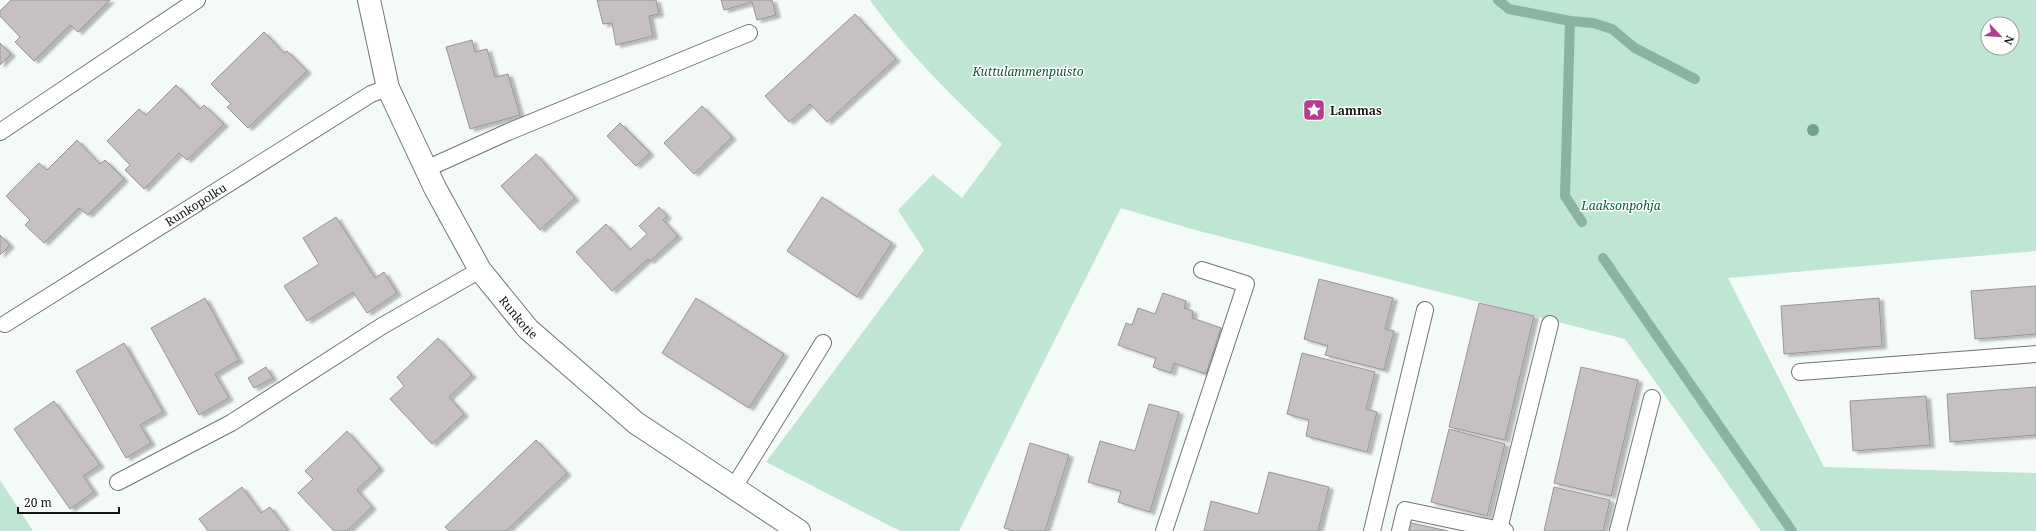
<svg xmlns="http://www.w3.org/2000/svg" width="2036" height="531" font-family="'Noto Serif',serif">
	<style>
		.green { fill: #bfe6d3; fill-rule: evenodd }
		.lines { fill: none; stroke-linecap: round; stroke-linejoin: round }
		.stream { stroke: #8ab4a0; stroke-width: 10 }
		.building { fill: #c6c0c4; stroke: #9a9497; filter: url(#shadow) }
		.service-casing { stroke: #6f7572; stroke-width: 18 }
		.minor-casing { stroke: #6f7572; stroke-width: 24 }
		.service { stroke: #fff; stroke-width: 16 }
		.minor { stroke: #fff; stroke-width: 22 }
		.tree { fill: #73a191 }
		.labels { text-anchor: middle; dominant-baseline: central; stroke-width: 3; stroke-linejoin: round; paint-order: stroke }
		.park-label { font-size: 12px; font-style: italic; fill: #09583e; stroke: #fff }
		.poi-label { font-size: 12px; font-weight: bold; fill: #141615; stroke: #fff; text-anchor: start }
		.street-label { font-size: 12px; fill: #141615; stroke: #fff }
	</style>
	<defs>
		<filter id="shadow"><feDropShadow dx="4.5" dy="2.5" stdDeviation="1" flood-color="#0004"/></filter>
	</defs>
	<rect width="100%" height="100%" fill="#f4faf7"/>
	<!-- green -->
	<g class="green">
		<path d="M870 0H2036V251L1728 278 1824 467 2036 473V531H1761L1625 339 1195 230 1121 208 959 531H900L766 462 924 250 898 210 933 174 962 198 1002 144C955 99 908 54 870 0ZM1988 24H2012V48H1988Z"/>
		<polygon points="0,480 33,531 0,531"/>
	</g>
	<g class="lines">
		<!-- stream -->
		<g class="stream">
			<polyline points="1498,0 1509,9 1570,21 1565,196 1582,222"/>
			<polyline points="1570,21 1593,23 1612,29 1635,48 1695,79"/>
			<polyline points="1603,258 1792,531"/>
		</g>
	</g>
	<!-- building -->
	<g class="building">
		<polygon points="11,0 110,0 78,32 70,25 34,61 15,42 20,37 0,16 0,11"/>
		<polygon points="597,0 656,0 659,14 649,16 653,36 616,45 612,23 603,24"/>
		<polygon points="721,0 772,0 776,15 757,20 752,2 724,10"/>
		<polygon points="855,14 896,59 827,122 810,104 789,122 765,96"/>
		<polygon points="264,32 284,53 287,51 307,71 248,128 227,107 231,104 211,84"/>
		<polygon points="472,40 475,52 487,49 495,77 508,74 520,115 470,129 446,47"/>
		<polygon points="0,43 11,54 0,65"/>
		<polygon points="176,85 200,109 204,105 224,124 187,160 179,153 144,189 125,170 130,165 107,141 139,109 146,115"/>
		<polygon points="702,106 732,137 694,174 664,143"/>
		<polygon points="620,123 650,153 636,166 607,136"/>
		<polygon points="77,140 100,164 105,160 124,179 88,215 79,208 44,243 25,225 30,220 6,196 39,163 47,170"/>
		<polygon points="536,154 575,198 540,230 501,186"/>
		<polygon points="822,197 892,243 857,297 787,251"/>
		<polygon points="659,207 667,216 663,220 678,236 650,261 648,259 612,291 576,252 606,224 630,250 647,234 639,226"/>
		<polygon points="336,217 375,278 384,272 397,293 367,313 353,292 307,321 284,286 319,264 303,238"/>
		<polygon points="0,235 10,245 0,255"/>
		<polygon points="1319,279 1393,298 1385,329 1394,331 1384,370 1325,355 1328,346 1304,339"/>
		<polygon points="2036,286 2036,334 1975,339 1971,291"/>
		<polygon points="1163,293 1186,301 1184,308 1193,311 1192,318 1221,328 1206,374 1174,363 1171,373 1153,367 1156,358 1118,345 1126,323 1132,325 1138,308 1155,314"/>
		<polygon points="205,298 239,360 215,374 229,398 199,415 151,328"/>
		<polygon points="696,298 784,354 749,408 662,353"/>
		<polygon points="1879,298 1882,346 1784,354 1781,306"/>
		<polygon points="1479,303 1534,316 1505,440 1449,427"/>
		<polygon points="438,338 472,375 449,397 464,414 432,444 390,399 404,386 397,377"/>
		<polygon points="124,343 163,412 140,425 151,443 126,458 76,371"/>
		<polygon points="1302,353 1375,372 1366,409 1377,412 1367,452 1306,436 1309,420 1287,414"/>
		<polygon points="266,367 273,378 254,388 248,378"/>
		<polygon points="1581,367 1638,380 1611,496 1554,483"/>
		<polygon points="2036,387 2036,435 1950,442 1947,394"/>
		<polygon points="1926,396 1930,445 1853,451 1850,401"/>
		<polygon points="54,401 100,465 83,476 94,492 70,509 14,429"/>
		<polygon points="1149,404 1179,412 1150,512 1118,502 1121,491 1088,482 1100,441 1135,451"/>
		<polygon points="1449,429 1505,444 1487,516 1431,502"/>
		<polygon points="347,431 380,468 357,490 372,507 347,531 334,531 298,493 313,479 305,471"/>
		<polygon points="536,440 567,473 506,531 449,531 445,527"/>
		<polygon points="1030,443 1069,455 1045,531 1014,531 1004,528"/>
		<polygon points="1269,472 1329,487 1318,531 1204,531 1211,501 1258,514"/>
		<polygon points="242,487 261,513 270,507 288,531 208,531 199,519"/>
		<polygon points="1554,487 1610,500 1603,531 1544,531"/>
		<polygon points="1407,522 1448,531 1405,531"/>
	</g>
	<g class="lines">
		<!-- service casing -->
		<g class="service-casing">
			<g id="service">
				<polyline points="0,132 197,0"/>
				<polyline points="426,169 508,132 749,33"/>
				<path id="s1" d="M5 324 371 94 388 88"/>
				<polyline points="1800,372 2036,354"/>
				<polyline points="118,482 231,423 382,326 480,270"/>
				<polyline points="734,487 823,343"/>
				<polyline points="1499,529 1550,324"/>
				<polyline points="1164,531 1246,284 1202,270"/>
				<polyline points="1372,531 1425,310"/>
				<polyline points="1400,531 1405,510 1505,531"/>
				<polyline points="1618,531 1652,398"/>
			</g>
		</g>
		<!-- minor casing -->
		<g class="minor-casing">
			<g id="minor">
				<path id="s2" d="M369 0 388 88 435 188 480 270 528 329 636 423 799 531"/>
			</g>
		</g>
		<!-- service -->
		<use href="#service" class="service"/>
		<!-- minor -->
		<use href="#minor" class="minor"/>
	</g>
	<!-- trees -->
	<circle class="tree" cx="1813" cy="130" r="6"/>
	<!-- icons -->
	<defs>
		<g id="sight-square" transform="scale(1.15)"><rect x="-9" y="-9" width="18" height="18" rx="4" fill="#b43b8f" stroke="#fff"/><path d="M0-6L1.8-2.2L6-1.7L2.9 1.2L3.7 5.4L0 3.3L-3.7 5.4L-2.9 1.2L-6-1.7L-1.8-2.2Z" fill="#fff"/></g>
	</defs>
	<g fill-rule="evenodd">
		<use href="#sight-square" x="1314" y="110"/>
	</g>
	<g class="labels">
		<!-- park labels -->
		<g class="park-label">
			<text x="1028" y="71">Kuttulammenpuisto</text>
			<text x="1621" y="205">Laaksonpohja</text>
		</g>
		<!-- poi labels -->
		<g class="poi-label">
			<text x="1330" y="110">Lammas</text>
		</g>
		<!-- street labels -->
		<g class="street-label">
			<text stroke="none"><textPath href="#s1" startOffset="225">Runkopolku</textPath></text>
			<text stroke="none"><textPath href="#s2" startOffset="355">Runkotie</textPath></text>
		</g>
	</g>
	<!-- north arrow -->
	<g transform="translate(2000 36) rotate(115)"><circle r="19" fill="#ffffff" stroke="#a1a2a1"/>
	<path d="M0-3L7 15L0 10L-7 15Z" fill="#b43b8f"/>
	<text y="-6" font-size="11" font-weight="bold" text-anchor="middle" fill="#141615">N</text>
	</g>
	<!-- scale -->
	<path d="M18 507v6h101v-6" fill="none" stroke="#141615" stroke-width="2"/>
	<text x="24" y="507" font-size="12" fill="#141615" stroke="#ffffff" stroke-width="3" paint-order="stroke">20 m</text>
</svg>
